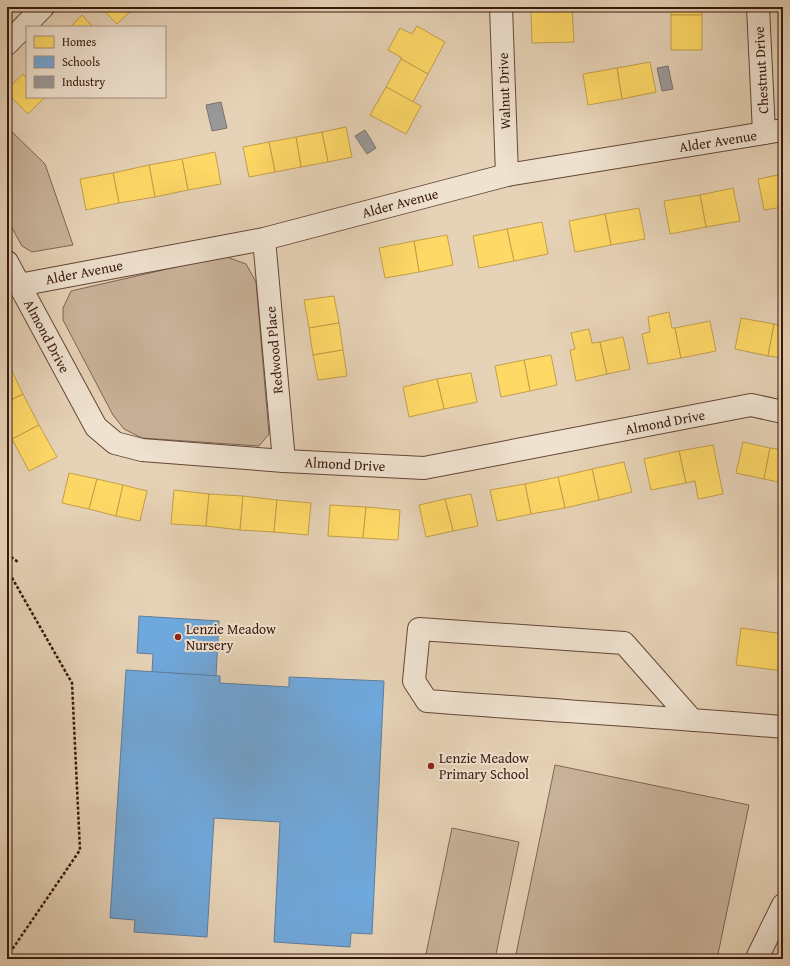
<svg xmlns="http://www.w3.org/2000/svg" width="790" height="966" font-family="'Gentium Book Plus',serif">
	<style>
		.green { fill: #c8b299; stroke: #806553 }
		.homes { fill: #ffd966; stroke: #c39f4b }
		.schools { fill: #6fa8dc; stroke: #5e7d9e }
		.industry { fill: #999; stroke: #7c726f }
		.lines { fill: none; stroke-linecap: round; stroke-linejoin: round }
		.minor-casing { stroke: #644637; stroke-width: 24 }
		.path { stroke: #38180d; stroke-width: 2.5; stroke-dasharray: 3 2; stroke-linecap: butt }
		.minor { stroke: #efe2d0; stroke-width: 22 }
		.poi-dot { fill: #8f2418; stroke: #efe2d0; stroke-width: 1.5 }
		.labels { text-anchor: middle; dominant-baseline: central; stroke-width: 4; stroke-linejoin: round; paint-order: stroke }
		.street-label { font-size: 14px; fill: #38180d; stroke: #efe2d0 }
		.poi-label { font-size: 14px; fill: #38180d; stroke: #efe2d0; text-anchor: start }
	</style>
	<rect width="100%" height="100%" fill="#e6d2b6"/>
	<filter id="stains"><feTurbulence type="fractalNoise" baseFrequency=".005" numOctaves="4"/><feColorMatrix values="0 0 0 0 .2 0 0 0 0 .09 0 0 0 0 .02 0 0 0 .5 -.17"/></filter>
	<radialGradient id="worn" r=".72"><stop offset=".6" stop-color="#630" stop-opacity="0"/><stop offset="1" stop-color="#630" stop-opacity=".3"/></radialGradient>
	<!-- green -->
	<g class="green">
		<polygon points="7,127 45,164 73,245 32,252 22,246 7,219"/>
		<polygon points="224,256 246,264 256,282 269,434 259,446 142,438 124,429 113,415 63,320 63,308 71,291"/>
		<polygon points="555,765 749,805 717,959 515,959"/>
		<polygon points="452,828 519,842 495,959 425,959"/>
	</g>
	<!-- homes -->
	<g class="homes">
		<polygon points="100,7 135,7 117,24"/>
		<polygon points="541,7 572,7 572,9 541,10"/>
		<polygon points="670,7 701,7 702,15 671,15"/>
		<polygon points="572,9 574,42 532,43 531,11"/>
		<polygon points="82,15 93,27 70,27"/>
		<rect x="671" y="15" width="31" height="35"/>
		<polygon points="417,26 445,42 428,74 401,59 402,58 388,50 400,28 412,34"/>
		<polygon points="401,59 428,74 413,102 386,87"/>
		<polygon points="650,62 656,92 622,99 617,68"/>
		<polygon points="617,68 622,99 588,105 583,74"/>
		<polygon points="23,74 27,78 27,97 45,97 28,114 7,93 7,89"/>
		<polygon points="386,87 421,106 406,134 370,115"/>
		<polygon points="346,127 352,157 328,162 322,132"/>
		<polygon points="322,132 328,162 301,167 296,137"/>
		<polygon points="296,137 301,167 275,172 269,142"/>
		<polygon points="269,142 275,172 249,177 243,147"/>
		<polygon points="215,152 221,184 188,190 182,159"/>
		<polygon points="182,159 188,190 155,197 149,165"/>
		<polygon points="149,165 155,197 119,203 113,173"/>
		<polygon points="113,173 119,203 86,210 80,179"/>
		<polygon points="783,174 783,207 764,210 758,179"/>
		<polygon points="733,188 740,221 706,227 700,195"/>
		<polygon points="700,195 706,227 670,234 664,201"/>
		<polygon points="639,208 645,239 611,245 605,214"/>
		<polygon points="605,214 611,245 575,252 569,221"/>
		<polygon points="542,222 548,254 514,261 507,229"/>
		<polygon points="507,229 514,261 479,268 473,236"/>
		<polygon points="447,235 453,265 419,272 414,241"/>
		<polygon points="414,241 419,272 385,278 379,248"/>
		<polygon points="334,296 339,323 309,328 304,300"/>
		<polygon points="669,312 672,328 675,328 681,358 648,364 642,334 650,332 648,317"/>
		<polygon points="741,318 774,324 768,356 735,349"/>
		<polygon points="710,321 716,351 681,358 675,328"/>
		<polygon points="339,323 343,350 313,355 309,328"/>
		<polygon points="774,324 783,326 783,358 768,356"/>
		<polygon points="589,329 592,343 600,342 607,374 576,381 570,350 575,349 571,333"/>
		<polygon points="623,337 630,369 607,374 600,342"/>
		<polygon points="343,350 347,376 318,380 313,355"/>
		<polygon points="551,355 557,385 530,391 524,360"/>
		<polygon points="524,360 530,391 501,397 495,366"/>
		<polygon points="9,365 23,394 7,402 7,366"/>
		<polygon points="471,373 477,402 444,409 437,379"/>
		<polygon points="437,379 444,409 409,417 403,387"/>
		<polygon points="23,394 39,425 12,439 7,430 7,402"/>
		<polygon points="39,425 57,457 29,471 12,439"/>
		<polygon points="743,442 770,448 764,479 736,473"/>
		<polygon points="713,445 723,494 698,499 695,481 686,483 679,451"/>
		<polygon points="770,448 783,450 783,483 764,479"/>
		<polygon points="679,451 686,483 651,490 644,459"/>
		<polygon points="624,462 632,492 599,500 592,469"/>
		<polygon points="592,469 599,500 565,508 558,477"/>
		<polygon points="69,473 97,479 89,509 62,503"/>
		<polygon points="558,477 565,508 531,514 525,484"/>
		<polygon points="97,479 123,485 116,516 89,509"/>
		<polygon points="525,484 531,514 497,521 490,490"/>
		<polygon points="123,485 147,491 140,521 116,516"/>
		<polygon points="174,490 209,494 206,526 171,524"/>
		<polygon points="209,494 243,496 240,530 206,526"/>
		<polygon points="471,494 478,526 453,531 445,499"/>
		<polygon points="243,496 277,500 274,532 240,530"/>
		<polygon points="445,499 453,531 426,537 419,505"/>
		<polygon points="277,500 311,503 308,535 274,532"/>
		<polygon points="330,505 366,507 363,538 328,536"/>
		<polygon points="366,507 400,510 398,540 363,538"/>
		<polygon points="741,628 783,634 783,671 736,665"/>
	</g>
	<!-- schools -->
	<g class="schools">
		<polygon points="139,616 219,621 216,676 152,672 153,654 137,653"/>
		<polygon points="126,670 220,676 220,683 289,687 289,677 384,681 372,934 351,933 350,947 274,942 280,822 214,818 207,937 134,932 135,920 110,918"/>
	</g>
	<!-- industry -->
	<g class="industry">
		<polygon points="668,66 673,89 662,91 657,68"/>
		<polygon points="221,102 227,128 212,131 206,105"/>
		<polygon points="365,130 376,148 367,154 355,136"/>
	</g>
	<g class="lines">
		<!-- minor casing -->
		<g class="minor-casing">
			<g id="minor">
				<polyline points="501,7 507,175"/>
				<polyline points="758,7 764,133"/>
				<polyline points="7,44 43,7"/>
				<polyline points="264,239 284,461"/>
				<polyline points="7,262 96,427 115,443 142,450 284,461 424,468 751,405 783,412"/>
				<polyline points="19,285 264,239 507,175 783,130"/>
				<path d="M692 720 624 643 419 629 414 681 427 701C545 710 664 717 783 727"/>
				<polyline points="758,956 783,905"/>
			</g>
		</g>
		<!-- path -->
		<g class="path">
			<polyline points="7,554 18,562"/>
			<polyline points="7,569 72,683 80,850 7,957"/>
		</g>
		<!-- minor -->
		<use href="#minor" class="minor"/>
	</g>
	<!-- markers -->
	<g class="poi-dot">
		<circle cx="178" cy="637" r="4"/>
		<circle cx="431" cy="766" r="4"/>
	</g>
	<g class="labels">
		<!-- street labels -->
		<g class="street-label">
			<text transform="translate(761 70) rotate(-93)">Chestnut Drive</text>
			<text transform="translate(504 91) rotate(-92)">Walnut Drive</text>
			<text transform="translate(718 141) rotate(-9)">Alder Avenue</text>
			<text transform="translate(400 203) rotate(-15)">Alder Avenue</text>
			<text transform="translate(84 272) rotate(-11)">Alder Avenue</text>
			<text transform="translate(47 336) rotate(62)">Almond Drive</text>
			<text transform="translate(274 350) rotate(-95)">Redwood Place</text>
			<text transform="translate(665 422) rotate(-11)">Almond Drive</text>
			<text transform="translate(345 464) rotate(3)">Almond Drive</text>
		</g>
		<!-- poi labels -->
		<g class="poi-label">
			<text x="186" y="629">Lenzie Meadow<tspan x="186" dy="16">Nursery</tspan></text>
			<text x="439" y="758">Lenzie Meadow<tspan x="439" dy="16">Primary School</tspan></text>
		</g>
	</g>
	<!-- margin -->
	<rect width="790" height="966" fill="none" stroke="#e6d2b6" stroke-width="24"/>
	<rect x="8" y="8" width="774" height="950" fill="none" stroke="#38180d" stroke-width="2"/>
	<rect x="12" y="12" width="766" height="942" fill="none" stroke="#38180d"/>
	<!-- legend -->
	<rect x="26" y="26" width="140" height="72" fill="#efe2d0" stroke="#a69182"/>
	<rect x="34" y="36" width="20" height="12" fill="#ffd966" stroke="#a69182"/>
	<text x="62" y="46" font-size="12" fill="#38180d">Homes</text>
	<rect x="34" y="56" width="20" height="12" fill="#6fa8dc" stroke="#a69182"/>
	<text x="62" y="66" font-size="12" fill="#38180d">Schools</text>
	<rect x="34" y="76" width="20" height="12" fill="#999999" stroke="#a69182"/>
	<text x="62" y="86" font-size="12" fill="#38180d">Industry</text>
	<rect width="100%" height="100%" filter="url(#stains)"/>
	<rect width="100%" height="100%" fill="url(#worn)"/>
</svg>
